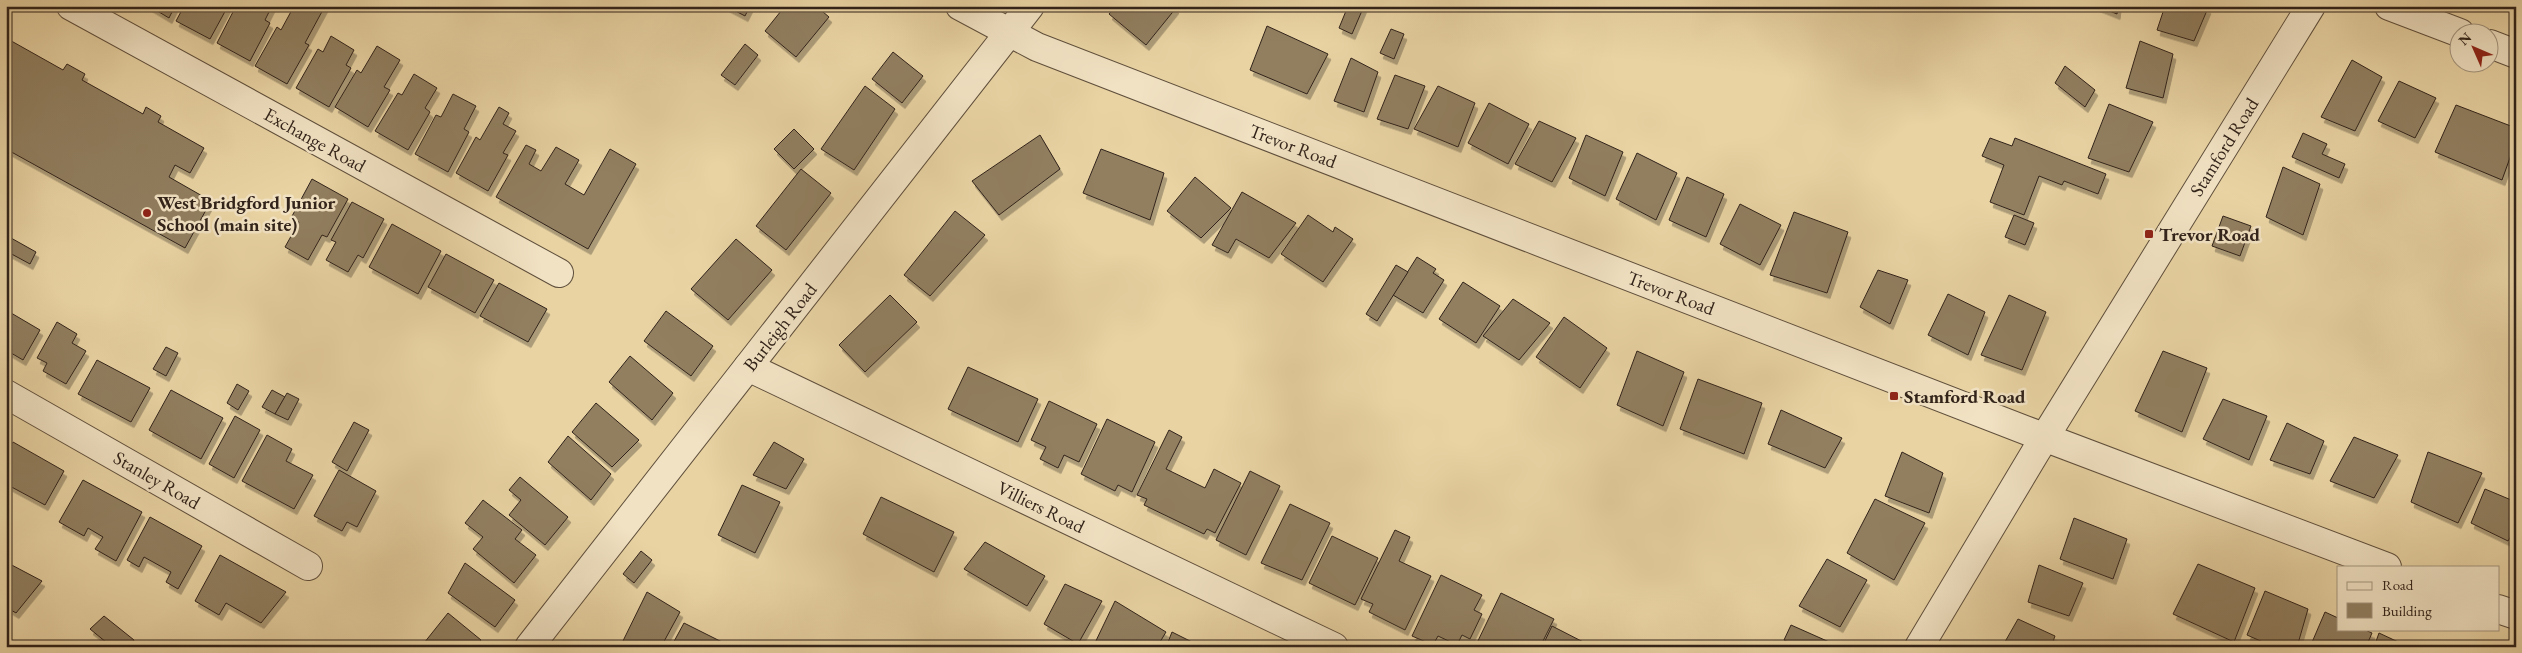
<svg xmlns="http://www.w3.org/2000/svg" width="2522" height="653" font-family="'EB Garamond',serif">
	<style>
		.building { fill: #917f61; stroke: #31231a; filter: url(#shadow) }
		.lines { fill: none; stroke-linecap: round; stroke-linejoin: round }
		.minor-casing { stroke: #5f4f3c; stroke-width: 30 }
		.minor { stroke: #f1e2c3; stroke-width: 28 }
		.poi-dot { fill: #8f2418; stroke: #f1e2c3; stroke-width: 2 }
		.labels { text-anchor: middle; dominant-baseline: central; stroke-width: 5; stroke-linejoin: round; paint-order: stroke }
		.street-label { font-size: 19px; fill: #31231a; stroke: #f1e2c3 }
		.poi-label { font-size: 19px; font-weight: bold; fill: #31231a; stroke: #f1e2c3; text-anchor: start }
	</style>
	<defs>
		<filter id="shadow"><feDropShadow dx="3" dy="5.5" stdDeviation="0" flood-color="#0004"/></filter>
	</defs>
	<rect width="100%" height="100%" fill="#e9d3a3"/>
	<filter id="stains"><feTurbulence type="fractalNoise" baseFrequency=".004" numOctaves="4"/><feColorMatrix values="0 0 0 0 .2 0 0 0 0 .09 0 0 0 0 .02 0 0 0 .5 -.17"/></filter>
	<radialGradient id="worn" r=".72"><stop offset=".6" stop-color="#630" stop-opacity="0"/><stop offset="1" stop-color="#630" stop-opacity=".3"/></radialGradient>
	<!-- building -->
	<g class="building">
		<polygon points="149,6 175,6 169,18"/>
		<polygon points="184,6 228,6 210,39 176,21"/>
		<polygon points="236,6 272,6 265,20 270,23 250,61 217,43"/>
		<polygon points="294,6 325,6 305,43 309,45 287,84 255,66 277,27 281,30"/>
		<polygon points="726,6 750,6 745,16"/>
		<polygon points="785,6 816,6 829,17 796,57 765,31"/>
		<polygon points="1116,6 1174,6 1176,8 1146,45 1109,14"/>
		<polygon points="1348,6 1364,6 1352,34 1339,28"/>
		<polygon points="2097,6 2118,6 2117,14"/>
		<polygon points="2165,6 2208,8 2194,41 2157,30"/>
		<polygon points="1267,26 1328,54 1307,94 1250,70"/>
		<polygon points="1391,29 1404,34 1394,59 1380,53"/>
		<polygon points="331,36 354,50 346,65 351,68 329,107 296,88 318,49 323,52"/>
		<polygon points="6,38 63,70 67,64 85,74 82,80 143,114 146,107 161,116 158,122 204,148 190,173 175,165 169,177 211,201 185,248 6,149"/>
		<polygon points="2140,41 2173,54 2163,98 2126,88"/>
		<polygon points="745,44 758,55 735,85 721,75"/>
		<polygon points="377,46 400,60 384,87 390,90 368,127 335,107 357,70 361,73"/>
		<polygon points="893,52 923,76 902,103 872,79"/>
		<polygon points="1351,58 1378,72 1364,112 1334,101"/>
		<polygon points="2352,60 2382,77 2355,131 2321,117"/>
		<polygon points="2065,66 2095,90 2085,107 2055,83"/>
		<polygon points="414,74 437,88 425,108 430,112 408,150 375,131 398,93 402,95"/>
		<polygon points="1395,75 1425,86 1408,129 1377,119"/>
		<polygon points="2399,81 2436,98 2415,138 2378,121"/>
		<polygon points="865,86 895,109 854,170 821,149"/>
		<polygon points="1438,86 1475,103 1458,147 1414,129"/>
		<polygon points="453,94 476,106 464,129 469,132 448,172 415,154 436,115 441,117"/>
		<polygon points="1489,103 1529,124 1508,164 1468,143"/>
		<polygon points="2109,104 2153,122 2129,172 2088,158"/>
		<polygon points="2456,105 2516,128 2516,141 2502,180 2435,152"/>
		<polygon points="499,107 509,113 503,124 516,131 503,153 508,155 488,191 456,173 476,137 480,140"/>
		<polygon points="1539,121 1576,138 1552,182 1515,164"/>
		<polygon points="794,129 814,149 794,169 774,149"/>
		<polygon points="2303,133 2327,144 2322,154 2345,164 2339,178 2292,157"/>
		<polygon points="1040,135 1060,169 999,215 972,181"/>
		<polygon points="1586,135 1623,152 1605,196 1569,178"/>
		<polygon points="1990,138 2012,146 2015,138 2106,174 2098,194 2064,181 2062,185 2039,176 2024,215 1990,202 2004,165 1982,156"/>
		<polygon points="526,145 536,150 529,164 541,171 556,147 579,160 565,184 584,195 610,149 636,164 588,249 496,197"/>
		<polygon points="1101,149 1164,173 1150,220 1083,193"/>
		<polygon points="1637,153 1677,173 1656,220 1616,199"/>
		<polygon points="2283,167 2320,184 2303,235 2266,217"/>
		<polygon points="801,169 831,193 786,250 756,226"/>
		<polygon points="1195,177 1231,208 1201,238 1167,211"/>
		<polygon points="1687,177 1724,194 1706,237 1669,220"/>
		<polygon points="312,179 348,199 327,237 322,235 308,260 285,247 299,222 291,218"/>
		<polygon points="1242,192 1296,223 1269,258 1236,239 1228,253 1212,245"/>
		<polygon points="352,202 384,219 363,258 358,255 348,272 326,260 336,242 331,240"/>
		<polygon points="1740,204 1781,225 1760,265 1720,244"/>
		<polygon points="955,211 985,235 930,296 904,275"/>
		<polygon points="1794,212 1848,232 1827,293 1770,275"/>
		<polygon points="1308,215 1333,232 1335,227 1353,239 1323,282 1281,254"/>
		<polygon points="2014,215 2034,223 2025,245 2005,237"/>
		<polygon points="2223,216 2251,226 2240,256 2212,246"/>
		<polygon points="392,224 441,251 418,294 369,267"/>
		<polygon points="11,238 36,252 30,264 6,251"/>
		<polygon points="736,239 772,270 728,320 691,289"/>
		<polygon points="446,254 494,280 475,313 428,287"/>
		<polygon points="1417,257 1436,269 1433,273 1444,280 1423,313 1393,295"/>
		<polygon points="1396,265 1408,272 1377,321 1366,314"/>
		<polygon points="1878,270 1908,280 1890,324 1860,307"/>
		<polygon points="1463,282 1500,306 1476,343 1439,319"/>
		<polygon points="499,283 547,309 528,342 480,316"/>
		<polygon points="1948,294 1985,312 1968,355 1928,335"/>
		<polygon points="890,295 917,322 865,372 839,345"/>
		<polygon points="2009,295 2046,312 2022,370 1981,355"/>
		<polygon points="1513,299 1550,323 1519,360 1483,336"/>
		<polygon points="6,310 40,330 23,360 6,350"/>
		<polygon points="666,311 713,346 691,376 644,341"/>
		<polygon points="1564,317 1607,348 1580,388 1536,357"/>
		<polygon points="57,322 77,334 72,343 86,351 66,384 43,371 47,363 37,358"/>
		<polygon points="166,347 178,353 166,376 153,369"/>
		<polygon points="1637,351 1684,372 1663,426 1617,405"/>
		<polygon points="2163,351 2207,368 2182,432 2135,411"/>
		<polygon points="630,356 673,393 652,420 609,382"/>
		<polygon points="97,360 150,388 131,422 78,394"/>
		<polygon points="968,367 1038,399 1018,442 948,409"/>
		<polygon points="1698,379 1762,403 1744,454 1680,429"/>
		<polygon points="237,384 249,391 238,410 227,403"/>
		<polygon points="171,390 223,418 201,459 149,430"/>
		<polygon points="272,390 285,397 275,414 262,407"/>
		<polygon points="287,393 299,399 288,420 275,414"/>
		<polygon points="2223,399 2267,416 2249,460 2203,439"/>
		<polygon points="1049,401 1097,424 1079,462 1064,455 1058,468 1040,459 1046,447 1031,440"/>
		<polygon points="596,403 639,440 612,467 572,432"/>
		<polygon points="1781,410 1842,438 1825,468 1768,444"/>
		<polygon points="235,416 260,430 234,478 209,464"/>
		<polygon points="1107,419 1155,442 1132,492 1118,485 1115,491 1081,474"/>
		<polygon points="354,422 369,430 347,471 332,462"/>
		<polygon points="2287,423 2324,441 2310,474 2270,460"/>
		<polygon points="1169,430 1182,437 1166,469 1205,488 1214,469 1241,483 1215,533 1207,529 1204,534 1144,505 1147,499 1137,495"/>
		<polygon points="267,435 292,449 286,461 313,475 294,509 242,481"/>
		<polygon points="568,436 611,474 591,500 548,462"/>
		<polygon points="2354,437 2398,455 2374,498 2330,481"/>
		<polygon points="13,442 64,471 45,505 6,484 6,454"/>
		<polygon points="774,442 804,459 786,489 753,475"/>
		<polygon points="1902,452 1943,473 1929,513 1885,496"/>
		<polygon points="2428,452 2482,473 2458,523 2411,502"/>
		<polygon points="339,470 376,491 357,527 347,522 342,531 314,516"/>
		<polygon points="1250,471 1280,486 1246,555 1216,540"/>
		<polygon points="520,477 568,517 545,545 509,515 521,500 509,490"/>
		<polygon points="83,480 142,512 116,561 95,549 103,537 88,528 84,536 59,522"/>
		<polygon points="742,485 780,502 755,553 718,535"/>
		<polygon points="2485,489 2516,502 2516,528 2508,541 2471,523"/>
		<polygon points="881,497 954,532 934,572 863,534"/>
		<polygon points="1875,499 1925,523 1894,580 1847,553"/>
		<polygon points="483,500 522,530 515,539 536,555 514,583 473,549 483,537 465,523"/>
		<polygon points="1290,504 1330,523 1302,580 1261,563"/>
		<polygon points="150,517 202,546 178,589 166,582 171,572 144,557 139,567 127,560"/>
		<polygon points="2074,518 2127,539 2113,579 2060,559"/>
		<polygon points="1395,530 1410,537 1399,561 1431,576 1405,630 1369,612 1373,604 1361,599"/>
		<polygon points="1332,536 1378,558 1355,605 1309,583"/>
		<polygon points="985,542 1045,576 1027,606 964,569"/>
		<polygon points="641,551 652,560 634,583 623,574"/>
		<polygon points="220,555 286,592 261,623 226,603 219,615 195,601"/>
		<polygon points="1827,559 1867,580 1840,627 1799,606"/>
		<polygon points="6,562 42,581 16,613 6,607"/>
		<polygon points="465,563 515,600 495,627 448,593"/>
		<polygon points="2198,564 2255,588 2234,642 2173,614"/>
		<polygon points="2039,565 2083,583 2069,616 2028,602"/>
		<polygon points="1441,575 1482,595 1474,610 1482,614 1470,639 1462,635 1457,645 1438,636 1433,645 1412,636"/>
		<polygon points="1065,584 1102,601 1078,644 1044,624"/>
		<polygon points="2265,591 2308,609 2297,647 2274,647 2247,635"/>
		<polygon points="647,592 680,612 661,647 620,647"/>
		<polygon points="1501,593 1554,619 1540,647 1528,647 1519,642 1517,647 1475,647"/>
		<polygon points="1115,601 1166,632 1157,647 1093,647"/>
		<polygon points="2325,612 2338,618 2338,629 2363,629 2372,633 2366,647 2310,647"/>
		<polygon points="448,613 481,640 475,647 428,647 424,643"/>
		<polygon points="104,616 134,640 130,647 112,647 90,629"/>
		<polygon points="2018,619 2055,636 2051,647 2002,647"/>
		<polygon points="684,623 724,643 722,647 671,647"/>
		<polygon points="1791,625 1836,645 1835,647 1798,647 1784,640"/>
		<polygon points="1552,626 1593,647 1542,647"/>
		<polygon points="1172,632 1202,647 1166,647"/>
		<polygon points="2379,633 2409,647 2374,647"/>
	</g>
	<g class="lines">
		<!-- minor casing -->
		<g class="minor-casing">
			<g id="minor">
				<polyline points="71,6 559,273"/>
				<polyline points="960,6 1037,47 2025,430 2387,567"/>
				<polyline points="2389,6 2460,33"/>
				<polyline points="2490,44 2516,54"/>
				<polyline points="748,367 1334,647"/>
				<polyline points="6,394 308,566"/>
				<polyline points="2498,609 2516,615"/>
				<polyline points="529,647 1030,6"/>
				<polyline points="1919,647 2035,453 2311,6"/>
			</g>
		</g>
		<!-- minor -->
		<use href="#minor" class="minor"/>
	</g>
	<!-- markers -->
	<g class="poi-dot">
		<circle cx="147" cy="213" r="5"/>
		<rect x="2144" y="229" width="10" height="10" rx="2.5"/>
		<rect x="1889" y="391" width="10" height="10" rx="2.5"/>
	</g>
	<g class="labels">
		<!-- street labels -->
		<g class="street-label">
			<text transform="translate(315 140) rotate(29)">Exchange Road</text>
			<text transform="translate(1293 146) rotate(21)">Trevor Road</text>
			<text transform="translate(2224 147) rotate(-58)">Stamford Road</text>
			<text transform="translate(1671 293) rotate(21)">Trevor Road</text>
			<text transform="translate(780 327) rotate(-52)">Burleigh Road</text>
			<text transform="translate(157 480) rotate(30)">Stanley Road</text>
			<text transform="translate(1041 507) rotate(26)">Villiers Road</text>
		</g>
		<!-- poi labels -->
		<g class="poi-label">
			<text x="157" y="202">West Bridgford Junior<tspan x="157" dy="22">School (main site)</tspan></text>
			<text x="2159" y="234">Trevor Road</text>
			<text x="1904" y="396">Stamford Road</text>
		</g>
	</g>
	<!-- margin -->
	<rect width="2522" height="653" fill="none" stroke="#e9d3a3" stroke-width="25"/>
	<rect x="8" y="8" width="2507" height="638" fill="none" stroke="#31231a" stroke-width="2.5"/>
	<rect x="12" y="12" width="2497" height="628" fill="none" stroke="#31231a"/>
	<!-- legend -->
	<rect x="2337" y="566" width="162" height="65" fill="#f1e2c3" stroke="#a4967f"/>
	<rect x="2347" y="582" width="25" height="8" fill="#f1e2c3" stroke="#a4967f"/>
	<text x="2382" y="590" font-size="15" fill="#31231a">Road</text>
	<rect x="2347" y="603" width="25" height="15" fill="#917f61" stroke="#a4967f"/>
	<text x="2382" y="616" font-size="15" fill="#31231a">Building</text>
	<!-- north arrow -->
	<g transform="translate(2474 48) rotate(315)"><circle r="24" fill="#f1e2c3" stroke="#a4967f"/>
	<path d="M0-4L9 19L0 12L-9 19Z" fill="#8f2418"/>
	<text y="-8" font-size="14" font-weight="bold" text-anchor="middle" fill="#31231a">N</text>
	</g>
	<rect width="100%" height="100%" filter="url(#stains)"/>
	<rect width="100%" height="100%" fill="url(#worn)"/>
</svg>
